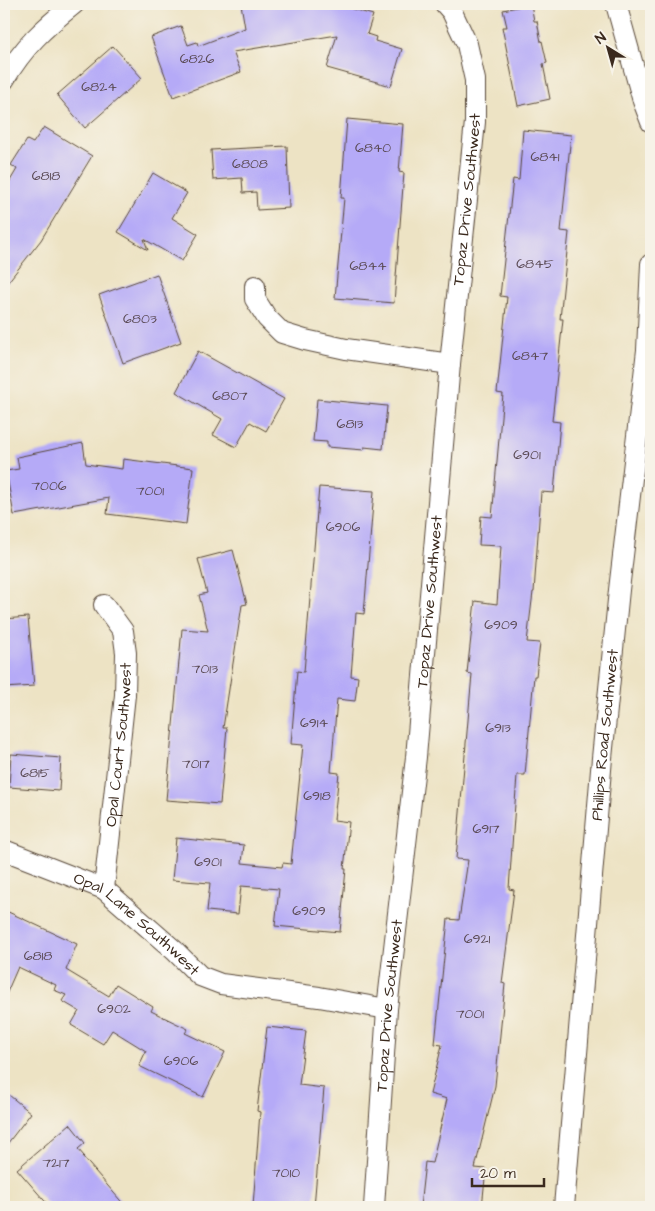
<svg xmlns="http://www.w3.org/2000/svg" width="655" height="1211" font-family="'Architects Daughter',sans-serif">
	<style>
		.building { fill: #b5aaf7 }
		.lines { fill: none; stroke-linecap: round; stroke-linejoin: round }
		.minor-casing { stroke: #564637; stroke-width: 22 }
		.minor { stroke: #fff; stroke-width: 20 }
		.labels { text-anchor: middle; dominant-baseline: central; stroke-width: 4; stroke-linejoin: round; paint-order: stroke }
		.number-label { font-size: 14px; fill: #5a4a54 }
		.street-label { font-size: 16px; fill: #3b2a1e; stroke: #f7f3e8 }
	</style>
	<rect width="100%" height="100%" fill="#f7f3e8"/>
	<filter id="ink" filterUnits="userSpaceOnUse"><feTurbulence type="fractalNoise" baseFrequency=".02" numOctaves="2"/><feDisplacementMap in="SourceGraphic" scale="10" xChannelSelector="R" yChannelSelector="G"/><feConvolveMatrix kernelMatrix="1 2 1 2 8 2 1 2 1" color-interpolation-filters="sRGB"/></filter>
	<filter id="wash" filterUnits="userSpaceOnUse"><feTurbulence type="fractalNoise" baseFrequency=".0096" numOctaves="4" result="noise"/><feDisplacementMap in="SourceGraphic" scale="20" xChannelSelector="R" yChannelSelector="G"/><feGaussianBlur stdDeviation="1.12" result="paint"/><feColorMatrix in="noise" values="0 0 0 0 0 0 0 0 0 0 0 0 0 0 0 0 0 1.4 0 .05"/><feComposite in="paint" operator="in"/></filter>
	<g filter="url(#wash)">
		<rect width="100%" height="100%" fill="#ede3c4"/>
		<g id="blocks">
			<!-- building -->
			<g class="building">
				<polygon points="241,4 335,4 373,15 367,34 376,37 375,41 402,49 391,86 327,68 337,35 233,52 241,72 173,97 151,37 181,26 188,45 197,42 198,46 245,28"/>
				<polygon points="531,4 534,21 537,21 541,42 542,41 547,63 543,64 550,99 518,106 502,27 507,27 503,10"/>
				<polygon points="113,46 142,78 85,128 57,95"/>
				<polygon points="347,119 403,124 399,172 404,173 394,303 335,298 344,198 341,198"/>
				<polygon points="44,127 92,156 41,240 4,287 4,191 17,169 11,165 27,140 33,143"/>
				<polygon points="523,130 571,135 561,231 569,232 560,319 563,319 552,421 560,422 554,493 541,492 534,592 533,592 527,642 540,643 536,676 534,676 525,775 517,775 509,889 514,890 502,983 505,984 495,1086 475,1168 486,1169 482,1207 420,1207 425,1162 432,1163 447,1099 430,1094 442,1045 435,1044 448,919 459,920 468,860 456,859 472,674 467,673 475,601 497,604 501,546 479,545 481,516 492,517 503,394 497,393 507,297 500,296 513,179 519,180"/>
				<polygon points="287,146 289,208 257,210 256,192 243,193 242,178 213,180 211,150"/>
				<polygon points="153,173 187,193 172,218 198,234 182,261 144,239 148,250 118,232"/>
				<polygon points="157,274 181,342 123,363 99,295"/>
				<polygon points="198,351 284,399 266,431 250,422 236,447 213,435 222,419 176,392"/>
				<polygon points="317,399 387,406 383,449 364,447 364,450 327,447 327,442 313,441"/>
				<polygon points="83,443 86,464 122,469 123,459 193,468 186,524 107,514 109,498 14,515 6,471 19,469 17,457"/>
				<polygon points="319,487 374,491 364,614 356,613 351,676 358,677 355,701 337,699 331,772 339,773 334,820 349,822 344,869 346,869 340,932 275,926 279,889 241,886 238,914 207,911 210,883 172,880 176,838 244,845 242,863 282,867 283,863 291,864 303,745 291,744 297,671 304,672"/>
				<polygon points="233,550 247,604 242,605 223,728 227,728 220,804 166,800 182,629 208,631 199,595 207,593 198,559"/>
				<polygon points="28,617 34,686 4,688 4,619"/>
				<polygon points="11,754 61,758 59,791 9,787"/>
				<polygon points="4,910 77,944 66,970 109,996 116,984 153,1007 151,1011 188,1029 185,1033 225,1052 203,1097 139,1066 146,1051 112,1030 103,1044 71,1025 79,1011 62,1001 66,995 54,990 56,985 18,967 4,999"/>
				<polygon points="267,1027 306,1031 299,1085 324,1088 314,1207 253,1206 260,1112 257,1111"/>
				<polygon points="4,1091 31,1113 4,1148"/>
				<polygon points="70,1124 85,1143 78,1149 84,1156 83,1157 126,1207 50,1207 17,1169"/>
			</g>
		</g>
	</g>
	<g filter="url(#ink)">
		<use href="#blocks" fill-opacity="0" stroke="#564637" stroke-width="1"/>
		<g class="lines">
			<!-- minor casing -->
			<g class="minor-casing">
				<g id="minor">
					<polyline points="616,4 643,101 651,122"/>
					<path d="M4 80C24 46 44 28 74 4"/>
					<polyline points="255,286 255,299 267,318 282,333 305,340 346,349 450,364"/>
					<path id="s1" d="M4 850 104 889 175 951 200 976 221 984 319 997 387 1009"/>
					<path id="s2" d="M104 889 125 695 126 653 123 631 104 605"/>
					<path id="s3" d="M374 1207 387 1009 416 757 450 364 475 122V80L467 44 452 12 445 4"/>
					<path id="s4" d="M564 1207 602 758 619 590 647 350 651 264"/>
				</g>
			</g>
			<!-- minor -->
			<use href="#minor" class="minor"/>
		</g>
	</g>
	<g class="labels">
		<!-- number labels -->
		<g class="number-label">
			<text x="197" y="59">6826</text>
			<text x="99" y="87">6824</text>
			<text x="373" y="148">6840</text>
			<text x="545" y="157">6841</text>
			<text x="250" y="164">6808</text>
			<text x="46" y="176">6818</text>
			<text x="535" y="264">6845</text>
			<text x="368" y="266">6844</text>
			<text x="140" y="319">6803</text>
			<text x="530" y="356">6847</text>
			<text x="230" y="396">6807</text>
			<text x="350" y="424">6813</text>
			<text x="527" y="455">6901</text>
			<text x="49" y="486">7006</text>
			<text x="150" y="491">7001</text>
			<text x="343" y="527">6906</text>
			<text x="501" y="625">6909</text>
			<text x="205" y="669">7013</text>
			<text x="314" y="723">6914</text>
			<text x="498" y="728">6913</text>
			<text x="196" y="764">7017</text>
			<text x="35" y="773">6815</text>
			<text x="317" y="796">6918</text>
			<text x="486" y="829">6917</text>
			<text x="208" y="862">6901</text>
			<text x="309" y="911">6909</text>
			<text x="477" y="939">6921</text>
			<text x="38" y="956">6818</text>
			<text x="114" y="1009">6902</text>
			<text x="470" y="1014">7001</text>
			<text x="181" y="1061">6906</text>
			<text x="56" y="1163">7217</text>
			<text x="286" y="1173">7010</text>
		</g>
		<!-- street labels -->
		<g class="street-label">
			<text stroke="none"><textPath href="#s3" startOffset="1012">Topaz Drive Southwest</textPath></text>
			<text stroke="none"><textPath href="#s3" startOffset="608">Topaz Drive Southwest</textPath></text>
			<text stroke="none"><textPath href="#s4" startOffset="474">Phillips Road Southwest</textPath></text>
			<text stroke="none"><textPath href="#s2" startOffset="145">Opal Court Southwest</textPath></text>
			<text stroke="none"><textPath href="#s1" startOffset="154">Opal Lane Southwest</textPath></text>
			<text stroke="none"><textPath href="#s3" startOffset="202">Topaz Drive Southwest</textPath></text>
		</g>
	</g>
	<!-- margin -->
	<rect width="655" height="1211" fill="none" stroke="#f7f3e8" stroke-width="20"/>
	<!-- north arrow -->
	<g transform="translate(608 48) rotate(323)" stroke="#f7f3e8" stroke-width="4" paint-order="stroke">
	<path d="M0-4L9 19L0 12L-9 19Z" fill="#3b2a1e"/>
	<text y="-8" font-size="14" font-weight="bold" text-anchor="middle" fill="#3b2a1e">N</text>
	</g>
	<!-- scale -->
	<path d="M472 1178v8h72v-8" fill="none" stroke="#3b2a1e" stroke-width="2.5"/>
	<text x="480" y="1178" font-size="15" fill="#3b2a1e" stroke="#f7f3e8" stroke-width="4" paint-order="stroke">20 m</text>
</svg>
